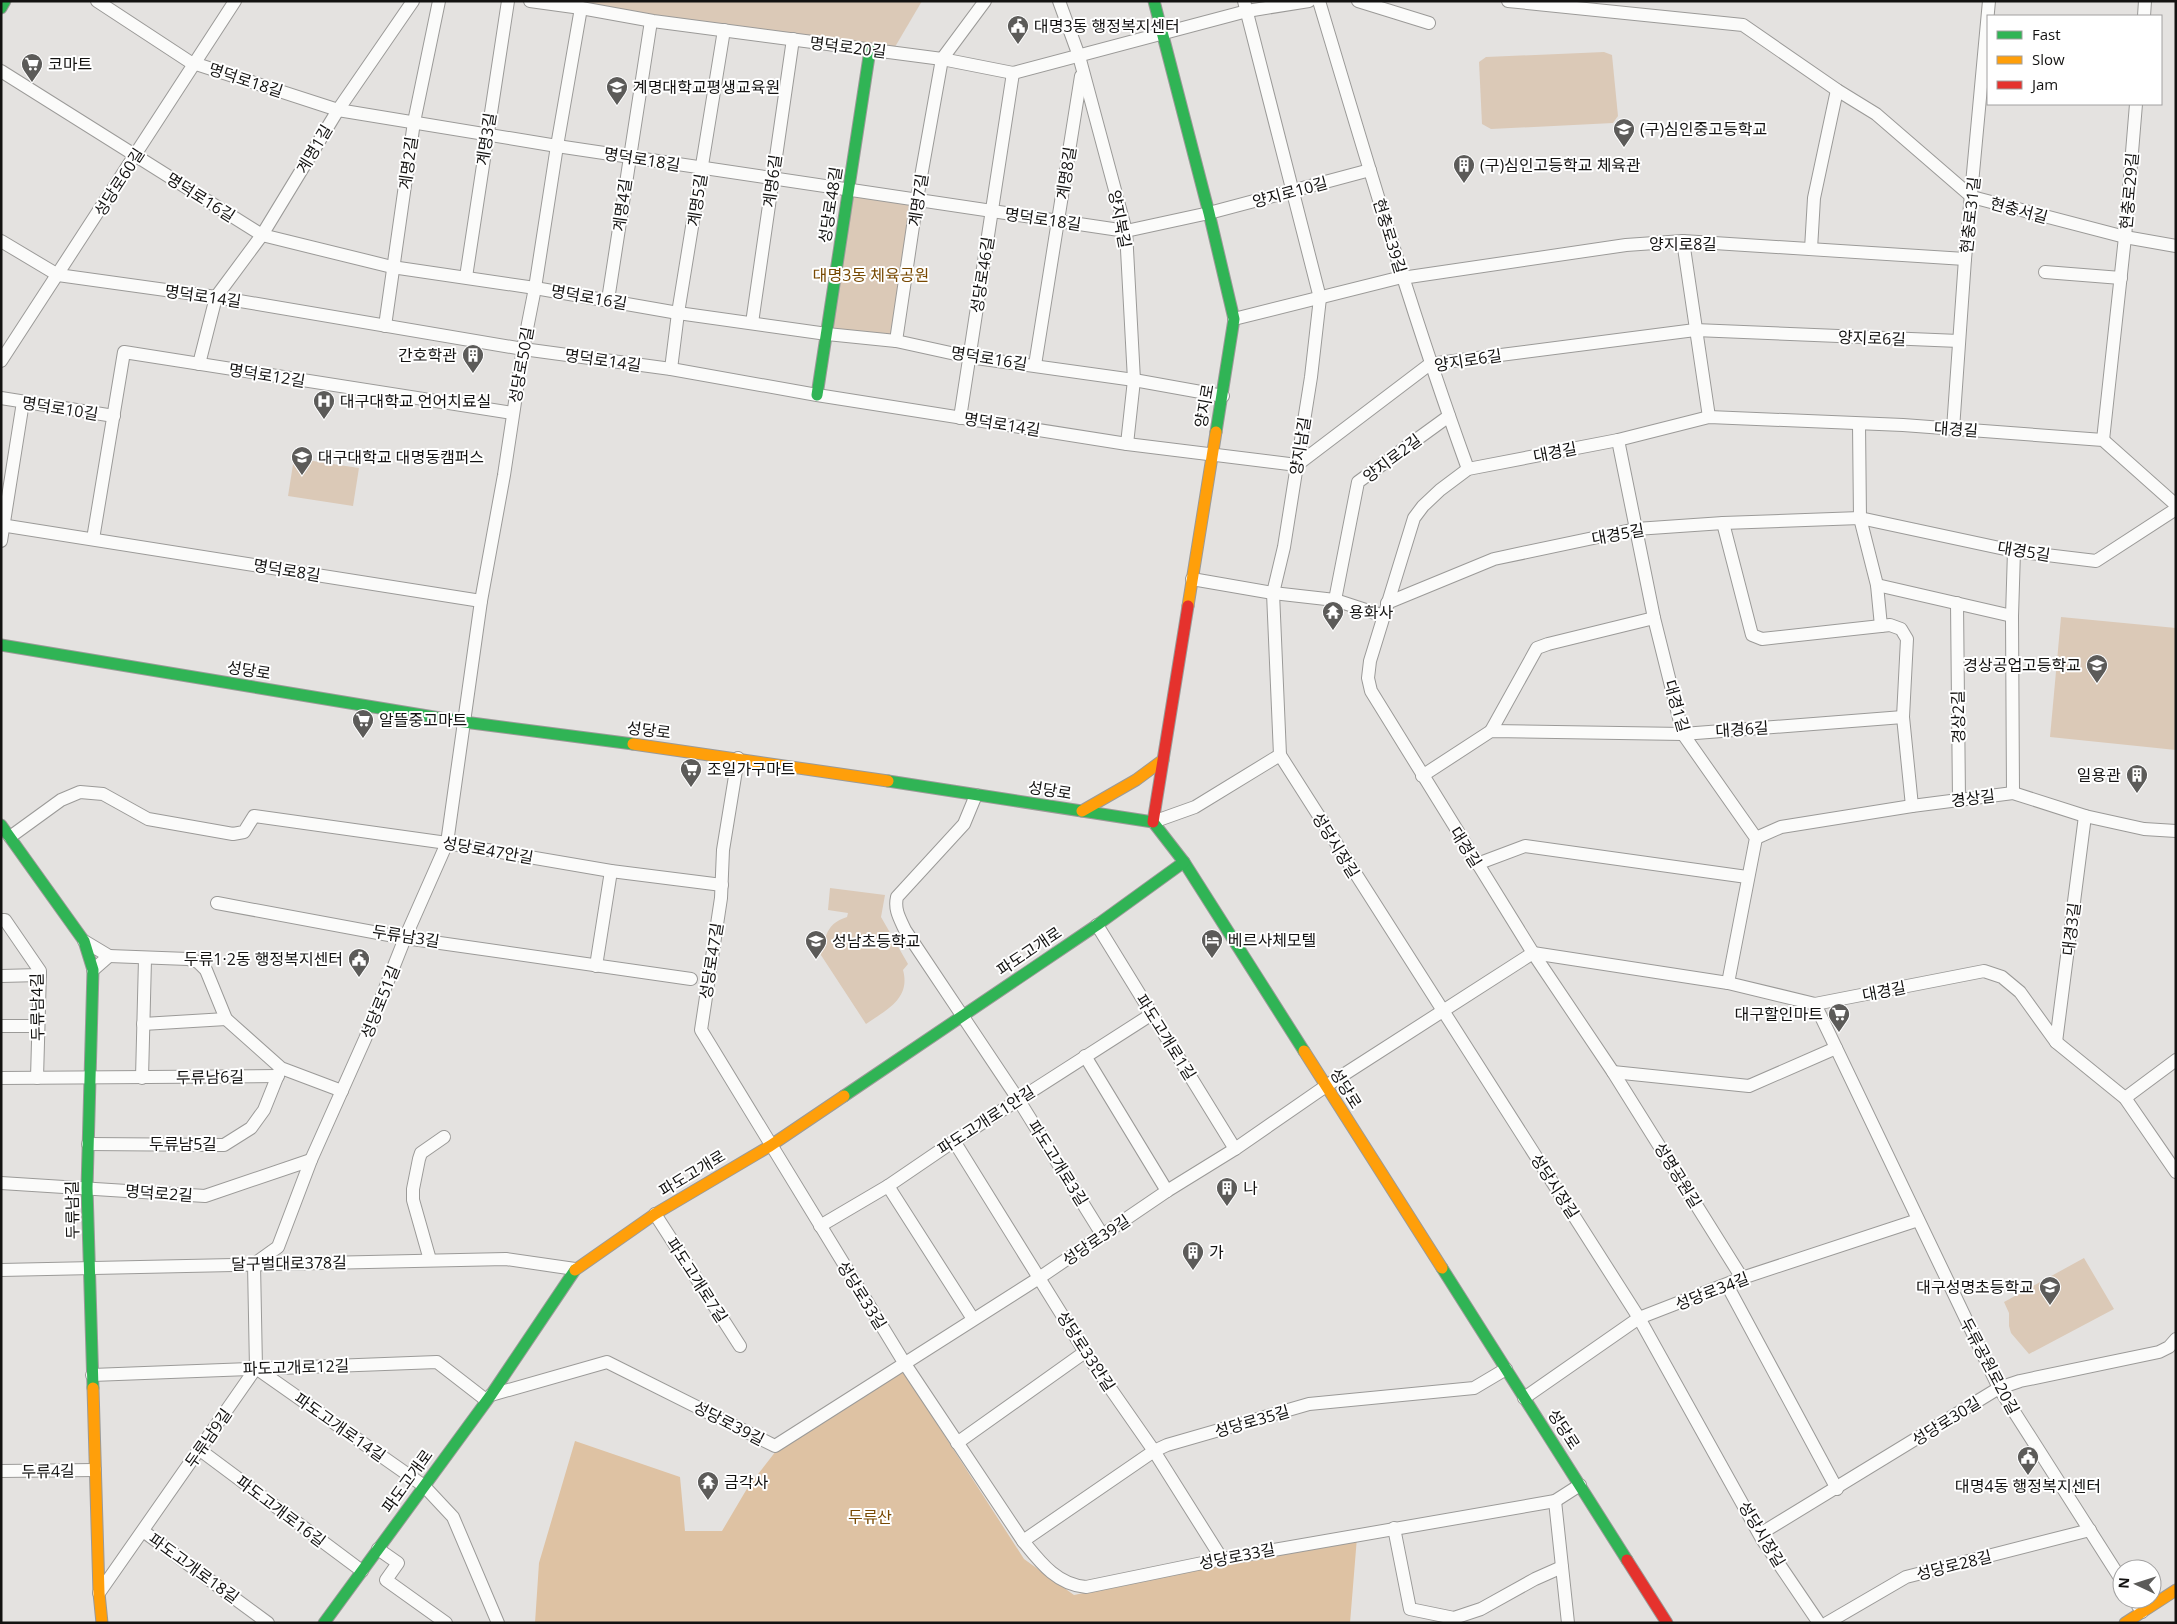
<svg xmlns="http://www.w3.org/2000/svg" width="2177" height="1624" font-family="'Open Sans','Noto Sans KR',sans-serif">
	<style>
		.green { fill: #dbc9b7 }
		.forest { fill: #dec2a3 }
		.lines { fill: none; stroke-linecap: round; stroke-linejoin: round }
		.street-casing { stroke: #9b9a98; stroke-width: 14 }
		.fast-casing { stroke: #9b9a98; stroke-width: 13 }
		.slow-casing { stroke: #9b9a98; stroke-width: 13 }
		.jam-casing { stroke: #9b9a98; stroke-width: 13 }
		.street { stroke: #fbfbfa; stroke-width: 12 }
		.fast { stroke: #30b455; stroke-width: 11 }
		.slow { stroke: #ff9f0a; stroke-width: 11 }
		.jam { stroke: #e5322d; stroke-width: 11 }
		.labels { text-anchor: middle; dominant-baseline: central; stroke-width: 4; stroke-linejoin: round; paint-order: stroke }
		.poi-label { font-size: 16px; fill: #131211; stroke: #fff; text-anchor: start }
		.street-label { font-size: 16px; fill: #131211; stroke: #fff }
		.park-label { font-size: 16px; fill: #784902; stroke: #fff }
	</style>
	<rect width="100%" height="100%" fill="#e4e2e0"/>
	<!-- green -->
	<g class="green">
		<polygon points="531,1 922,1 892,52"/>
		<polygon points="1604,52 1612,55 1618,116 1613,123 1491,129 1482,124 1479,62 1486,57"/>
		<polygon points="849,188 917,199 896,341 827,334"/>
		<polygon points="294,458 359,468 353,506 288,496"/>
		<polygon points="2061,617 2176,628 2176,750 2050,737"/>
		<path d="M830 888 885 895 881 917 908 964 903 970C911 999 886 1010 866 1024L817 949 824 944C827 929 832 922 847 917L848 913 828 910Z"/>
		<polygon points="2084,1258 2114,1309 2029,1354 2011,1333 2009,1326 2009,1313 2004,1302"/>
	</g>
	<!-- forest -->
	<polygon class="forest" points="903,1371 1024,1559 1074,1595 1357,1537 1350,1623 535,1623 539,1563 575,1441 680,1477 685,1531 722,1531 748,1487 776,1451"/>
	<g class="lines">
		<!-- street casing -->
		<g class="street-casing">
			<g id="street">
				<polyline points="97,1 190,62 338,110 557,146 1126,231 1209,213 1370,170"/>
				<polyline points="530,1 581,8 653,21 942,59 1013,73 1247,11 1309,1"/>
				<polyline points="1059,1 1079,56 1126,231 1134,380 1127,444"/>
				<polyline points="1244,1 1320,298 1311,377 1284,547 1273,593 1280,755 1639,1318 1762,1539 1819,1623"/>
				<path d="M1319 1C1366 158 1412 315 1468 469"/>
				<polyline points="1358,1 1429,23"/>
				<polyline points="1508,1 1743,25 1837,90 1876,114 1972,197 2125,237 2176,246"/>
				<polyline points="2144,16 2145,1"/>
				<polyline points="1,71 262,235 392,267 535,288 678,313 827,334 896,341 969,357 1134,380 1223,396"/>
				<polyline points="1,241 58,275 216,297 523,349 671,369 817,395 1127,444 1297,465 1430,364 1695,330 1959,341"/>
				<polyline points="1683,241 1709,417"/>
				<polyline points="1811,249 1814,198 1837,90"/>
				<polyline points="2045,272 2121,278"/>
				<polyline points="466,277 508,1"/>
				<polyline points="1402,278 1626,245 1683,241 1965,259"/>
				<polyline points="608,300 651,21"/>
				<polyline points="1234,319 1402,277"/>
				<polyline points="752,323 793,39"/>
				<polyline points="385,326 414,122 439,1"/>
				<polyline points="896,341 917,199 942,59 985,1"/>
				<polyline points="1,361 235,1"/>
				<polyline points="199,364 216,297 262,235 338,110 413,1"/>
				<polyline points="1035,365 1081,76"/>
				<polyline points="671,369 678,313 724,30"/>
				<polyline points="1,398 114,416"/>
				<polyline points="960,418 1013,73"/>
				<polyline points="1859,424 1860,518 1877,585 1881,626"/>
				<polyline points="1953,429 1965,259 1989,1"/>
				<polyline points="1618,440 1654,618 1683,734 1756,838 1728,983"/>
				<polyline points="2103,440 2125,237 2136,104"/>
				<polyline points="1723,523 1752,635 1762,639 1890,625 1901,629 1907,639 1903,717 1912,806"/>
				<polyline points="1,525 481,601"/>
				<polyline points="93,539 124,352 512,413"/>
				<polyline points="1,541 23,402"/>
				<polyline points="1192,579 1273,593 1335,600 1384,616"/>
				<polyline points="1877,585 2012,616"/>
				<polyline points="1335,600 1358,482 1449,416"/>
				<polyline points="1387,603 1494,559 1636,529 1723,523 1860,518 2014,551 2096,561 2176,509"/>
				<polyline points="1957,603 1959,800"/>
				<polyline points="1491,731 1537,648 1548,644 1654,618"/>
				<path d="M738 758 723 850 721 898 701 1030 905 1364 1023 1541C1040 1562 1057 1585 1086 1587L1222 1559 1555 1501 1580 1485"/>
				<polyline points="1422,776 1491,731 1683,734 1903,717"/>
				<polyline points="2013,793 2012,616 2014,551"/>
				<path d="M976 795 964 824 897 897C894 910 900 919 905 930L1018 1099 1103 1236"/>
				<polyline points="1153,822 1195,807 1280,755"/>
				<polyline points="10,837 61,800 80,792 103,794 148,819 233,834 244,832 254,816 447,843 611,871 722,885"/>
				<polyline points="1756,838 1781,827 1912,806 2013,793 2085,816 2144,829 2176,831"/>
				<polyline points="1477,864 1525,846 1747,877"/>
				<polyline points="217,903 405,938 691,979"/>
				<polyline points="1,920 5,920 40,971 37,1078"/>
				<polyline points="1097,925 1235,1149"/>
				<polyline points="84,941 109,956 93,970"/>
				<polyline points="109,956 188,959 198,962 206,970 226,1019 281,1068 342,1091"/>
				<polyline points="596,966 611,871"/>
				<polyline points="1,976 40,975"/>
				<polyline points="1815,1004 1999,1388 2122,1581"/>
				<polyline points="143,1024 226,1019"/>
				<polyline points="1,1026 38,1026"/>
				<polyline points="2056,1042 2085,816"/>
				<polyline points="1085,1056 1167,1191"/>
				<polyline points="1613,1072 1749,1086 1836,1048"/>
				<polyline points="1,1078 278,1076"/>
				<polyline points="142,1078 145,959"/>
				<polyline points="2125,1098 2176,1060"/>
				<polyline points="954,1141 1085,1352 1154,1451 1222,1559"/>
				<polyline points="88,1144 224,1145 251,1128 264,1110 280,1070"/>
				<polyline points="1,1183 205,1196 311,1160"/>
				<polyline points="888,1186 973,1319"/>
				<polyline points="655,1214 740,1346"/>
				<polyline points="820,1226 888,1186 954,1141 1152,1014"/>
				<polyline points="430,1260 413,1200 413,1189 419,1159 421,1153 444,1137"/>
				<polyline points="254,1264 278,1247 311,1160 365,1039 405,938 447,843 481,601 504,475 523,349 535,288 557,146 581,8"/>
				<polyline points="1,1270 506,1259 575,1269"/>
				<polyline points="1742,1278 1613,1072 1533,953 1371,691 1368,678 1370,661 1414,518 1423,506 1440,490 1468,469 1618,440 1709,417 1903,425 2103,440 2176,505"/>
				<polyline points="1727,1285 1837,1489"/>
				<polyline points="256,1368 424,1486 453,1517 498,1623"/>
				<polyline points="92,1375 437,1362 486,1400"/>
				<polyline points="491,1395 607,1362 775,1446 1039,1278 1167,1191 1235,1149 1326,1086 1533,953 1728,983 1815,1004 1984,971 2002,977 2020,992 2056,1042 2125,1098 2176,1172"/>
				<polyline points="1524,1398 1639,1318 1742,1278 1918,1220"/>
				<polyline points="957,1443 1085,1352"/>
				<polyline points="200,1450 362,1571"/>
				<polyline points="1,1471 95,1470"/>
				<polyline points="1555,1501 1568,1623"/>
				<polyline points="1394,1528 1410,1609 1454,1618 1481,1609 1535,1579 1562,1567"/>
				<polyline points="143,1531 268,1623"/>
				<polyline points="1760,1534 1999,1388 2020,1381 2159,1352 2169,1347 2176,1339"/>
				<polyline points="1023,1541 1154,1451 1167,1445 1309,1404 1474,1388 1506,1369"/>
				<polyline points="378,1549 398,1563 386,1580 446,1623"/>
				<polyline points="99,1593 256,1368 254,1264"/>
				<polyline points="2134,1599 2142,1612"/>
				<polyline points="1827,1623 1906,1577 2090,1530"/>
			</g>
		</g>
		<!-- fast casing -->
		<g class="fast-casing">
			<g id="fast">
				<polyline points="1154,1 1209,213 1234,319 1216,432"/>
				<polyline points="1,8 5,1"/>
				<polyline points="817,395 870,50"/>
				<polyline points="1,645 464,722 633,744"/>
				<polyline points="888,781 1153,822 1184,862 1304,1051"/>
				<polyline points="1,825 84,941 93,970 87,1188 93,1388"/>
				<polyline points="844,1096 1097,925 1184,862"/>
				<polyline points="1442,1268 1627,1560"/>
				<polyline points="324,1623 491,1395 575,1270"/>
			</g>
		</g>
		<!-- slow casing -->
		<g class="slow-casing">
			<g id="slow">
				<polyline points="1188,606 1216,432"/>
				<polyline points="633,744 888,781"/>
				<polyline points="1082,811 1136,780 1163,760"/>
				<polyline points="1304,1051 1442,1268"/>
				<polyline points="575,1270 655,1214 770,1146 844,1096"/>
				<polyline points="93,1388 99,1593 102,1623"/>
				<polyline points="2125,1623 2176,1590"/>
			</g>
		</g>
		<!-- jam casing -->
		<g class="jam-casing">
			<g id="jam">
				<polyline points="1153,822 1188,606"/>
				<polyline points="1627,1560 1667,1623"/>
			</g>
		</g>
		<!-- street -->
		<use href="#street" class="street"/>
		<!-- fast -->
		<use href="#fast" class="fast"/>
		<!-- slow -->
		<use href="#slow" class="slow"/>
		<!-- jam -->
		<use href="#jam" class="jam"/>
	</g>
	<!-- icons -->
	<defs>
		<g id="civic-pin" transform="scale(1.125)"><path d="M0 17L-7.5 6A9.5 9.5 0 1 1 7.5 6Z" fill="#5c5b59" stroke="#fff"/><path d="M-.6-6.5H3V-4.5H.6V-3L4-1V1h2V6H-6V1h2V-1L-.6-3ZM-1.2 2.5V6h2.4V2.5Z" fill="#fff"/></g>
		<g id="supermarket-pin" transform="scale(1.125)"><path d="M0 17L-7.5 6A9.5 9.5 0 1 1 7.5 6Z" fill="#5c5b59" stroke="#fff"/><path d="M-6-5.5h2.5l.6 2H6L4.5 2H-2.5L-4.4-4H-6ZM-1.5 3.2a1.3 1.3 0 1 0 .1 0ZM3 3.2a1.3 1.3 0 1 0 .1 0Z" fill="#fff"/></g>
		<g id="university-pin" transform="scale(1.125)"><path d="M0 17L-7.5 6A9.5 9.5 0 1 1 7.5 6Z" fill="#5c5b59" stroke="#fff"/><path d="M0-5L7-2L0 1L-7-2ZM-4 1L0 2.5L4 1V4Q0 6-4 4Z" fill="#fff"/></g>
		<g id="school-pin" transform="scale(1.125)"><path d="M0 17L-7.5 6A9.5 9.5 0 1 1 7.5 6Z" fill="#5c5b59" stroke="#fff"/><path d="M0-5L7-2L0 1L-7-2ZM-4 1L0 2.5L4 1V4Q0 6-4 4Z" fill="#fff"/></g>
		<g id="building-pin" transform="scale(1.125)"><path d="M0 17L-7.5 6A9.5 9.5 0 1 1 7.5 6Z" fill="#5c5b59" stroke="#fff"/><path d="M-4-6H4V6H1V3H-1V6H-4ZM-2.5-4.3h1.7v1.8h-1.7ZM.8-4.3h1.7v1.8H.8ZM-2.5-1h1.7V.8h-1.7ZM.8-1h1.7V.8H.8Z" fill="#fff"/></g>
		<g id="hospital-pin" transform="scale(1.125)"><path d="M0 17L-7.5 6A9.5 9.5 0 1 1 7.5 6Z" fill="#5c5b59" stroke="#fff"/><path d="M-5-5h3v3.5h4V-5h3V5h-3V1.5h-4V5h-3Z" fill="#fff"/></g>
		<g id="temple-pin" transform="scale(1.125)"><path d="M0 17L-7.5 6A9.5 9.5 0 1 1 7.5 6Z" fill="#5c5b59" stroke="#fff"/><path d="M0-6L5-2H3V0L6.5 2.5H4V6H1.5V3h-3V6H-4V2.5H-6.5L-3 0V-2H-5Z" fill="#fff"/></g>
		<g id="hotel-pin" transform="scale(1.125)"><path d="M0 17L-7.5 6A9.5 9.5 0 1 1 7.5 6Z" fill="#5c5b59" stroke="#fff"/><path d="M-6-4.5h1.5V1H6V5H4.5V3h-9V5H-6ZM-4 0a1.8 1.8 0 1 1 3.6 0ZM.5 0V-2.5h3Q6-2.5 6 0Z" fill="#fff"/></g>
	</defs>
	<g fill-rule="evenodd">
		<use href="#civic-pin" x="1018" y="26"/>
		<use href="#supermarket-pin" x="32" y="64"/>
		<use href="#university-pin" x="617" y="87"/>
		<use href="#school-pin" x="1624" y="129"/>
		<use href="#building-pin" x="1464" y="165"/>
		<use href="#building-pin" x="473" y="355"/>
		<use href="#hospital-pin" x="324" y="401"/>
		<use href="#university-pin" x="302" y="457"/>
		<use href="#temple-pin" x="1333" y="612"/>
		<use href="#school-pin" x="2097" y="665"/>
		<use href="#supermarket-pin" x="363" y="720"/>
		<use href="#supermarket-pin" x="691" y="769"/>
		<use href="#building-pin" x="2137" y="775"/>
		<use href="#hotel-pin" x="1212" y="940"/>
		<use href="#school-pin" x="816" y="941"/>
		<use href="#civic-pin" x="359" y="959"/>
		<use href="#supermarket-pin" x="1839" y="1014"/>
		<use href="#building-pin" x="1227" y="1188"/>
		<use href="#building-pin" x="1193" y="1252"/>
		<use href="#school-pin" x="2050" y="1287"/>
		<use href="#civic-pin" x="2028" y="1457"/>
		<use href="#temple-pin" x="708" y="1482"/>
	</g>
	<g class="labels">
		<!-- poi labels -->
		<g class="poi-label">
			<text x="1034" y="26">대명3동 행정복지센터</text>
			<text x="48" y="64">코마트</text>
			<text x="633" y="87">계명대학교평생교육원</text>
			<text x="1640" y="129">(구)심인중고등학교</text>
			<text x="1480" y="165">(구)심인고등학교 체육관</text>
			<text x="457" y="355" text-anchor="end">간호학관</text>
			<text x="340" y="401">대구대학교 언어치료실</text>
			<text x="318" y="457">대구대학교 대명동캠퍼스</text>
			<text x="1349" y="612">용화사</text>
			<text x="2081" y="665" text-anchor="end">경상공업고등학교</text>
			<text x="379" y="720">알뜰중고마트</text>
			<text x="707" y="769">조일가구마트</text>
			<text x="2121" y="775" text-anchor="end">일용관</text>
			<text x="1228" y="940">베르사체모텔</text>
			<text x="832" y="941">성남초등학교</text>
			<text x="343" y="959" text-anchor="end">두류1·2동 행정복지센터</text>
			<text x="1823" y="1014" text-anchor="end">대구할인마트</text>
			<text x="1243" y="1188">나</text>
			<text x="1209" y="1252">가</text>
			<text x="2034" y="1287" text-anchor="end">대구성명초등학교</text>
			<text x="724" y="1482">금각사</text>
			<text x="2028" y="1486" text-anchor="middle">대명4동 행정복지센터</text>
		</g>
		<!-- street labels -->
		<g class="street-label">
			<text transform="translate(848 47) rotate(7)">명덕로20길</text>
			<text transform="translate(246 80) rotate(18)">명덕로18길</text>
			<text transform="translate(486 139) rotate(-81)">계명3길</text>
			<text transform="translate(314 149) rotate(-59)">계명1길</text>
			<text transform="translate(642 159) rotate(9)">명덕로18길</text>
			<text transform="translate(408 163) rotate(-82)">계명2길</text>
			<text transform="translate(1066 173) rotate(-81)">계명8길</text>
			<text transform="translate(772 181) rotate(-82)">계명6길</text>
			<text transform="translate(119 182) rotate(-57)">성당로60길</text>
			<text transform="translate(2129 191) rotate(-85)">현충로29길</text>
			<text transform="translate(1290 192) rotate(-15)">양지로10길</text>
			<text transform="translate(201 197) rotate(32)">명덕로16길</text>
			<text transform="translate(697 200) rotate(-81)">계명5길</text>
			<text transform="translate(918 200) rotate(-81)">계명7길</text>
			<text transform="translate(622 205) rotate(-82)">계명4길</text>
			<text transform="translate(830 205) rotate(-81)">성당로48길</text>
			<text transform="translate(2019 210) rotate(15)">현충서길</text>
			<text transform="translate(1970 215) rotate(-84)">현충로31길</text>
			<text transform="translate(1043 219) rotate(8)">명덕로18길</text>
			<text transform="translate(1120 219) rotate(79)">양지북길</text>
			<text transform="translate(1390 236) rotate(73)">현충로39길</text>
			<text x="1683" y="244">양지로8길</text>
			<text transform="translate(982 275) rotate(-81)">성당로46길</text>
			<text transform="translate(203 296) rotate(8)">명덕로14길</text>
			<text transform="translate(589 297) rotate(10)">명덕로16길</text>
			<text transform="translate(1872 338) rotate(2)">양지로6길</text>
			<text transform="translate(989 358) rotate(9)">명덕로16길</text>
			<text transform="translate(603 360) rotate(8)">명덕로14길</text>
			<text transform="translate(1468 360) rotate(-9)">양지로6길</text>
			<text transform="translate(521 365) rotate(-80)">성당로50길</text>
			<text transform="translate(267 375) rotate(9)">명덕로12길</text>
			<text transform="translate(1204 406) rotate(-80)">양지로</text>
			<text transform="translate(60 408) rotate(9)">명덕로10길</text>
			<text transform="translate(1002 424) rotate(9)">명덕로14길</text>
			<text transform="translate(1956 429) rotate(4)">대경길</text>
			<text transform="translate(1300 446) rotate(-81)">양지남길</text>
			<text transform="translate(1555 452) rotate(-11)">대경길</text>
			<text transform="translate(1392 458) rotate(-37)">양지로2길</text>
			<text transform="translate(1618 534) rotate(-10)">대경5길</text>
			<text transform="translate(2024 551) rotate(9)">대경5길</text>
			<text transform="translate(287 570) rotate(9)">명덕로8길</text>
			<text transform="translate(249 670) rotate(9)">성당로</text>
			<text transform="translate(1677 706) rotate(74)">대경1길</text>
			<text transform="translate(1958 717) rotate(-91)">경상2길</text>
			<text transform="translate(1742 729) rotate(-4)">대경6길</text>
			<text transform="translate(649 730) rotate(7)">성당로</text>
			<text transform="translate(1050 790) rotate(9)">성당로</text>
			<text transform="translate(1973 798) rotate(-7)">경상길</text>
			<text transform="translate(1336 845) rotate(58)">성당시장길</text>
			<text transform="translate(1466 847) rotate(58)">대경길</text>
			<text transform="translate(488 850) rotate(10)">성당로47안길</text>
			<text transform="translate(2071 929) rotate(-83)">대경3길</text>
			<text transform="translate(406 936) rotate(9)">두류남3길</text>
			<text transform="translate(1029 951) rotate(-34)">파도고개로</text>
			<text transform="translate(711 961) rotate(-81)">성당로47길</text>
			<text transform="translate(1884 991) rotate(-11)">대경길</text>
			<text transform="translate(380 1002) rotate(-68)">성당로51길</text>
			<text transform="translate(37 1007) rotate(-91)">두류남4길</text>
			<text transform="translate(1166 1037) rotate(58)">파도고개로1길</text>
			<text transform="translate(210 1077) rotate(-1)">두류남6길</text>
			<text transform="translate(1346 1088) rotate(58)">성당로</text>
			<text transform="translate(986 1120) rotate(-33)">파도고개로1안길</text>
			<text x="183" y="1144">두류남5길</text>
			<text transform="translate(1058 1163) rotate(58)">파도고개로3길</text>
			<text transform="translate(692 1173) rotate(-31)">파도고개로</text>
			<text transform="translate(1678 1175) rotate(58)">성명공원길</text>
			<text transform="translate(1555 1186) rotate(57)">성당시장길</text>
			<text transform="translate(159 1193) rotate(4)">명덕로2길</text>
			<text transform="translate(72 1210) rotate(-91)">두류남길</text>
			<text transform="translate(1096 1240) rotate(-34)">성당로39길</text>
			<text transform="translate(289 1263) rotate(-1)">달구벌대로378길</text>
			<text transform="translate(697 1280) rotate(57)">파도고개로7길</text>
			<text transform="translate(1712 1291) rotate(-21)">성당로34길</text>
			<text transform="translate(862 1295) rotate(58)">성당로33길</text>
			<text transform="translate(1086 1351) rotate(57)">성당로33안길</text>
			<text transform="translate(1990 1366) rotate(62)">두류공원로20길</text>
			<text transform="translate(296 1367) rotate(-2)">파도고개로12길</text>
			<text transform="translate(1252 1421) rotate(-16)">성당로35길</text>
			<text transform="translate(1946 1421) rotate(-32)">성당로30길</text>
			<text transform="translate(729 1423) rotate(27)">성당로39길</text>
			<text transform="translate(340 1427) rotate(35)">파도고개로14길</text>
			<text transform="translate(1564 1429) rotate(57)">성당로</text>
			<text transform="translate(208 1438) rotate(-55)">두류남9길</text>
			<text transform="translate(48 1471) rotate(-1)">두류4길</text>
			<text transform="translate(407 1481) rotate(-54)">파도고개로</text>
			<text transform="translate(281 1511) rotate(37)">파도고개로16길</text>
			<text transform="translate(1762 1534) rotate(59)">성당시장길</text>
			<text transform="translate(1237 1556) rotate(-11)">성당로33길</text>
			<text transform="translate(1954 1565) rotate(-14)">성당로28길</text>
			<text transform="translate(194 1568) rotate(36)">파도고개로18길</text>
		</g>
		<!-- park labels -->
		<g class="park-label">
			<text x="871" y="275">대명3동 체육공원</text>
			<text x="870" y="1517">두류산</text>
		</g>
	</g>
	<!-- border -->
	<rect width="2177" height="1624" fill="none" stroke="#131211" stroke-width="5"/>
	<!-- legend -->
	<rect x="1987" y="15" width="175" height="90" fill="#ffffff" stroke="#a1a0a0"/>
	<rect x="1997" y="31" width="25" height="8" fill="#30b455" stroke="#a1a0a0"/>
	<text x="2032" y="40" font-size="15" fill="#131211">Fast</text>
	<rect x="1997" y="56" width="25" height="8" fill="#ff9f0a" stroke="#a1a0a0"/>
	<text x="2032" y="65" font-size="15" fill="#131211">Slow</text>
	<rect x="1997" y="81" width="25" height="8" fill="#e5322d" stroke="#a1a0a0"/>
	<text x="2032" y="90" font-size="15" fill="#131211">Jam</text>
	<!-- north arrow -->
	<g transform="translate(2137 1584) rotate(274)"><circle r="24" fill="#ffffff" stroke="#a1a0a0"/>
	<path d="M0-4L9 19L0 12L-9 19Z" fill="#5c5b59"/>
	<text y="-8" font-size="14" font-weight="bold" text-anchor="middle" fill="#131211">N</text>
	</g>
</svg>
